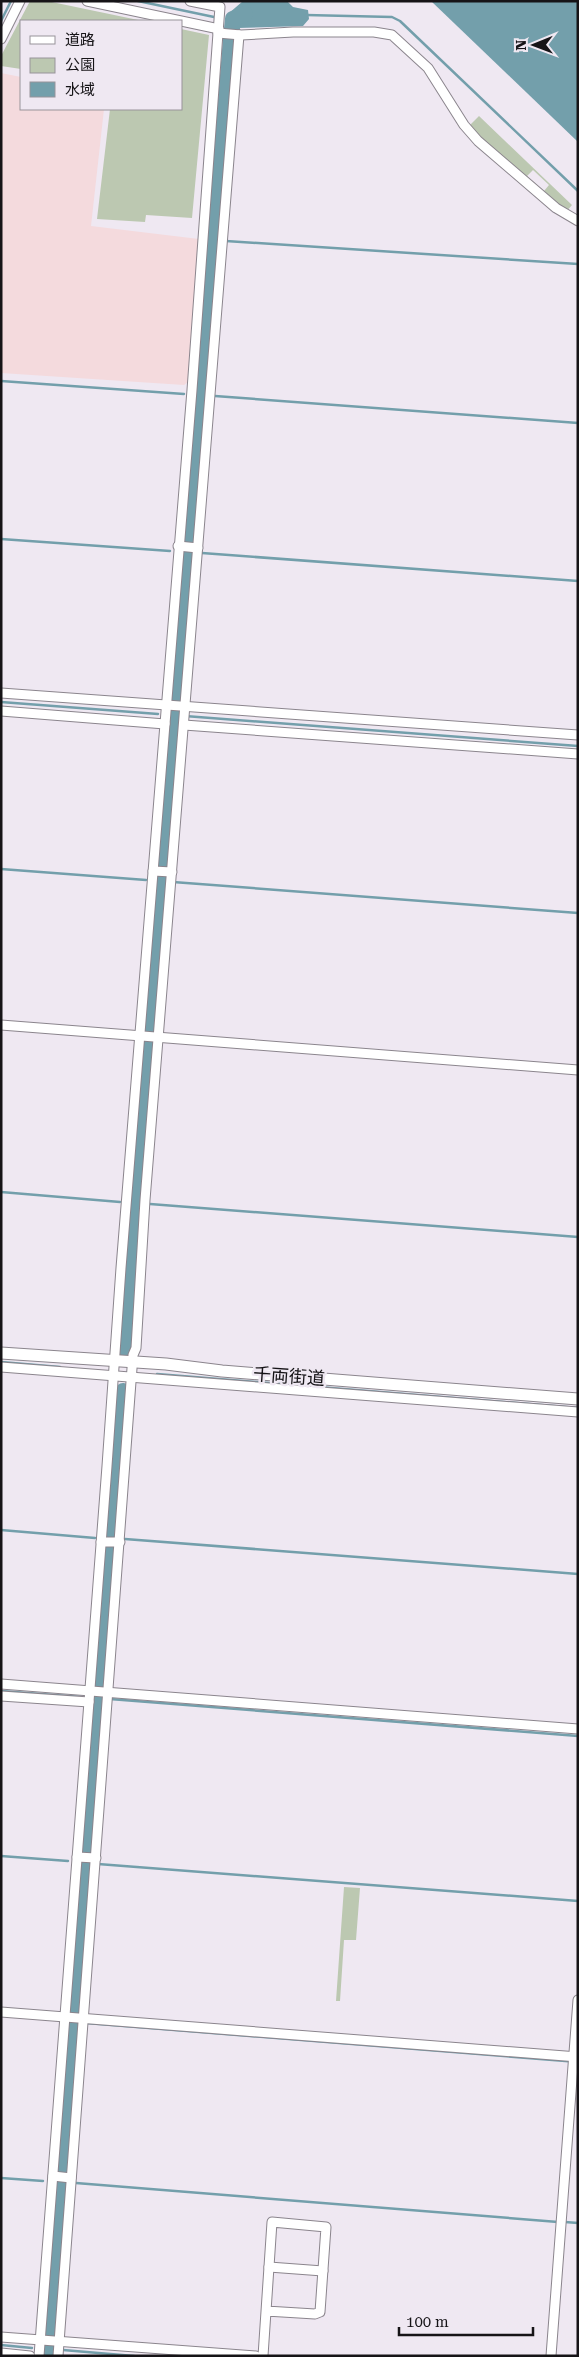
<svg xmlns="http://www.w3.org/2000/svg" width="579" height="2357" font-family="'Roboto Serif','Noto Sans JP',serif">
	<style>
		.industrial { fill: #f4dadd }
		.green { fill: #bcc8b1; fill-rule: evenodd }
		.water { fill: #739fab }
		.lines { fill: none; stroke-linecap: round; stroke-linejoin: round }
		.stream { stroke: #739fab; stroke-width: 2.5 }
		.river { stroke: #739fab; stroke-width: 16 }
		.minor-casing { stroke: #8b858d; stroke-width: 11 }
		.tertiary-casing { stroke: #8b858d; stroke-width: 13 }
		.minor { stroke: #fff; stroke-width: 9 }
		.tertiary { stroke: #fff; stroke-width: 11 }
		.labels { text-anchor: middle; dominant-baseline: central; stroke-width: 5; stroke-linejoin: round; paint-order: stroke }
		.street-label { font-size: 18px; fill: #161417; stroke: #efe8f2 }
	</style>
	<rect width="100%" height="100%" fill="#efe8f2"/>
	<!-- industrial -->
	<polygon class="industrial" points="1,73 21,77 21,109 104,109 91,226 199,239 188,382 184,385 1,373"/>
	<!-- green -->
	<g class="green">
		<polygon points="30,1 47,1 143,21 21,21 21,69 1,66 1,56"/>
		<polygon points="181,29 209,35 192,218 146,215 145,222 97,219 110,109 181,109"/>
		<path d="M479 116 572 205 566 212 492 149 469 126ZM533 170 549 185 544 191 527 176Z"/>
		<polygon points="344,1887 360,1888 356,1940 344,1940 340,2001 336,2001"/>
	</g>
	<!-- water -->
	<g class="water">
		<polygon points="243,1 287,1 293,7 308,10 309,19 303,26 238,28 237,30 235,27 229,27 226,29 228,14"/>
		<polygon points="431,1 578,1 578,142"/>
	</g>
	<g class="lines">
		<!-- stream -->
		<g class="stream">
			<polyline points="138,1 214,17"/>
			<polyline points="306,15 392,17 400,21 578,191"/>
			<polyline points="1,21 11,1"/>
			<polyline points="226,241 578,264"/>
			<polyline points="1,381 184,394"/>
			<polyline points="198,395 206,396"/>
			<polyline points="215,396 578,423"/>
			<polyline points="1,539 170,551"/>
			<polyline points="186,553 194,553"/>
			<polyline points="202,553 578,581"/>
			<polyline points="1,702 158,714"/>
			<polyline points="172,715 578,746"/>
			<polyline points="1,869 146,880"/>
			<polyline points="159,881 168,882"/>
			<polyline points="173,882 578,913"/>
			<polyline points="1,1192 120,1202"/>
			<polyline points="134,1202 142,1203"/>
			<polyline points="150,1204 578,1237"/>
			<polyline points="1,1362 60,1367"/>
			<polyline points="157,1374 578,1408"/>
			<polyline points="1,1530 95,1538"/>
			<polyline points="125,1539 578,1574"/>
			<polyline points="1,1691 81,1697"/>
			<polyline points="97,1698 578,1736"/>
			<polyline points="1,1856 68,1861"/>
			<polyline points="84,1862 93,1863"/>
			<polyline points="98,1864 578,1901"/>
			<polyline points="86,2023 578,2062"/>
			<polyline points="1,2178 43,2181"/>
			<polyline points="60,2182 68,2183"/>
			<polyline points="76,2183 558,2222"/>
			<polyline points="565,2222 578,2223"/>
			<polyline points="1,2345 32,2348"/>
			<polyline points="47,2349 55,2350"/>
			<polyline points="63,2350 134,2356"/>
		</g>
		<!-- river -->
		<g class="river">
			<polyline points="126,1350 231,38 233,19 245,14"/>
			<polyline points="51,2356 123,1391"/>
		</g>
		<!-- minor casing -->
		<g class="minor-casing">
			<g id="minor">
				<polyline points="87,1 219,29"/>
				<polyline points="218,33 241,35 293,32 374,32 392,35 428,68 464,125 478,141 556,208 578,221"/>
				<polyline points="1,39 20,1"/>
				<polyline points="178,546 198,548"/>
				<polyline points="1,693 578,735"/>
				<polyline points="1,711 165,724"/>
				<polyline points="184,725 578,754"/>
				<polyline points="153,871 172,872"/>
				<polyline points="1,1025 578,1070"/>
				<polyline points="1,1367 578,1412"/>
				<polyline points="101,1542 120,1542"/>
				<polyline points="1,1684 578,1729"/>
				<polyline points="1,1696 89,1702"/>
				<polyline points="77,1857 96,1858"/>
				<polyline points="1,2012 578,2057"/>
				<polyline points="53,2176 71,2178"/>
				<polyline points="269,2267 323,2271"/>
				<polyline points="1,2337 256,2356"/>
				<polyline points="1,2353 30,2356"/>
				<polyline points="39,2356 107,1466 121,1268 192,390 218,33 220,7 190,1"/>
				<polyline points="58,2356 133,1355 136,1348 145,1200 239,35"/>
				<polyline points="263,2356 272,2222 326,2227 320,2312 315,2314 266,2311"/>
				<polyline points="551,2356 578,2000"/>
			</g>
		</g>
		<!-- tertiary casing -->
		<g class="tertiary-casing">
			<polyline id="tertiary" points="1,1353 166,1364 222,1371 578,1399"/>
		</g>
		<!-- minor -->
		<use href="#minor" class="minor"/>
		<!-- tertiary -->
		<use href="#tertiary" class="tertiary"/>
	</g>
	<g class="labels">
		<!-- street labels -->
		<g class="street-label">
			<text transform="translate(289 1376) rotate(4)">千両街道</text>
		</g>
	</g>
	<!-- border -->
	<rect width="579" height="2357" fill="none" stroke="#161417" stroke-width="5"/>
	<!-- legend -->
	<rect x="20" y="20" width="162" height="90" fill="#efe8f2" stroke="#98939a"/>
	<rect x="30" y="36" width="25" height="8" fill="#ffffff" stroke="#98939a"/>
	<text x="65" y="45" font-size="15" fill="#161417">道路</text>
	<rect x="30" y="58" width="25" height="15" fill="#bcc8b1" stroke="#98939a"/>
	<text x="65" y="70" font-size="15" fill="#161417">公園</text>
	<rect x="30" y="82" width="25" height="15" fill="#739fab" stroke="#98939a"/>
	<text x="65" y="95" font-size="15" fill="#161417">水域</text>
	<!-- north arrow -->
	<g transform="translate(534 45) rotate(269)" stroke="#efe8f2" stroke-width="4" paint-order="stroke">
	<path d="M0-4L9 19L0 12L-9 19Z" fill="#161417"/>
	<text y="-8" font-size="14" font-weight="bold" text-anchor="middle" fill="#161417">N</text>
	</g>
	<!-- scale -->
	<path d="M399 2327v8h134v-8" fill="none" stroke="#161417" stroke-width="2.5"/>
	<text x="406" y="2327" font-size="15" fill="#161417" stroke="#efe8f2" stroke-width="4" paint-order="stroke">100 m</text>
</svg>
